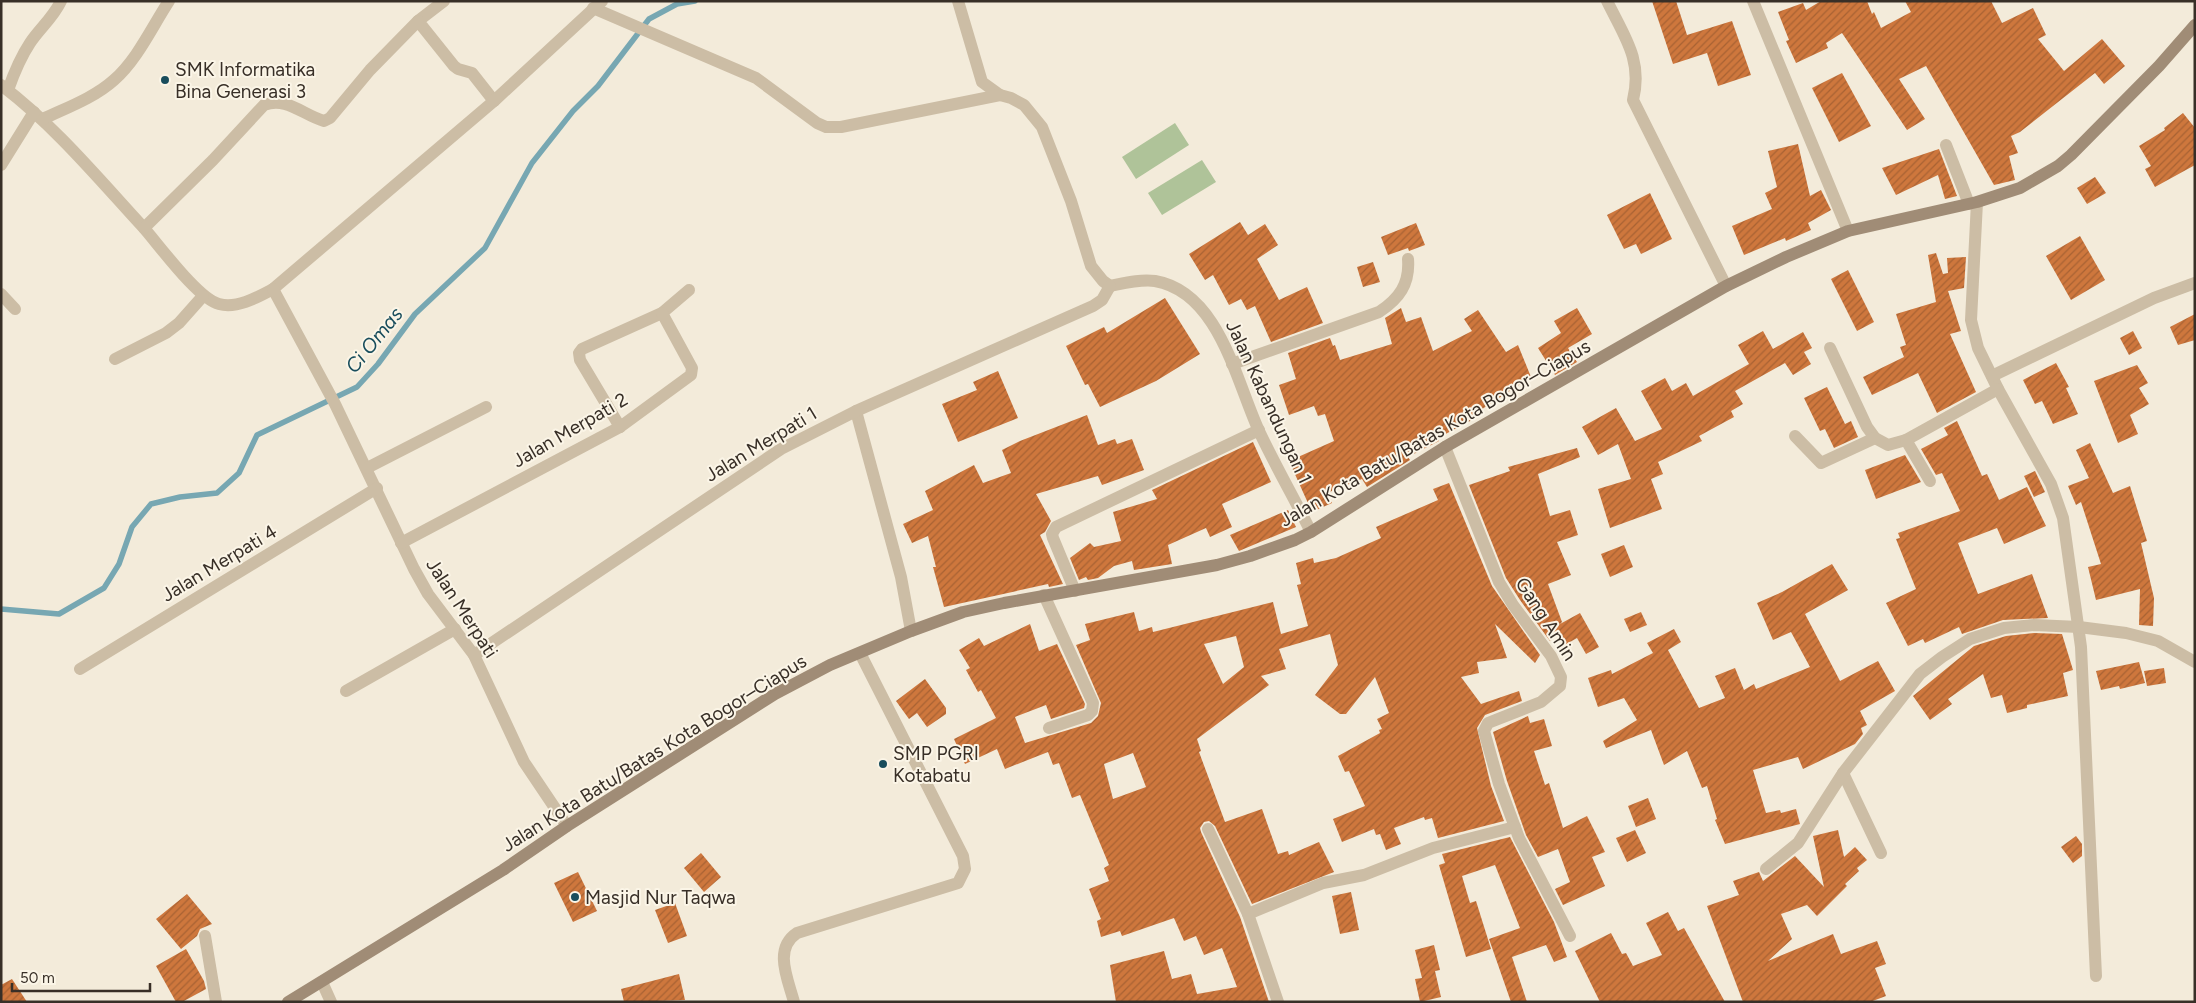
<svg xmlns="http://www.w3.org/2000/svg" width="2196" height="1003" font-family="Figtree,sans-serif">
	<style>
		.garden { fill: #afc399 }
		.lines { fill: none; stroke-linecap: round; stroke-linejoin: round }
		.stream { stroke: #77a7b2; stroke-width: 5.5 }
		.building { fill: url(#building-hatch); fill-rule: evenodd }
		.street { stroke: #ccbda5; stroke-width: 12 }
		.secondary { stroke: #a08c76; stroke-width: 12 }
		.poi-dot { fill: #194d5c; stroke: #fbf5e7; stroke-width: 2 }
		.labels { text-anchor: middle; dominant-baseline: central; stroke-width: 4; stroke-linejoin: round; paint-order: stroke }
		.poi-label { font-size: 19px; fill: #382f27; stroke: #fbf5e7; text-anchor: start }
		.street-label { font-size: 19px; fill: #382f27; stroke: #fbf5e7 }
		.water-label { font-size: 20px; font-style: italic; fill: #194d5c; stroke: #fbf5e7 }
	</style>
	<defs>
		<pattern id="building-hatch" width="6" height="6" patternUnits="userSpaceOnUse" patternTransform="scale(1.25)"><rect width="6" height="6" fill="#ce773d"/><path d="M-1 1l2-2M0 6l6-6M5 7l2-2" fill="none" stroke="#a86233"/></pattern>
	</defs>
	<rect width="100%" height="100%" fill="#f3ebda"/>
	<!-- garden -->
	<g class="garden">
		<polygon points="1175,123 1189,145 1136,179 1122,157"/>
		<polygon points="1202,160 1216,182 1162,215 1148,193"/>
	</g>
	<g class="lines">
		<!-- stream -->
		<polyline class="stream" points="1,609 59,614 104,588 119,564 132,527 151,504 180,497 217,493 239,473 257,435 357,387 378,364 415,314 485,248 532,163 573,111 598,86 649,19 677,4 695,1"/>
	</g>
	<!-- building -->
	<g class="building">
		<polygon points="1652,1 1676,1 1687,35 1732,21 1751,75 1718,86 1707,53 1673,64"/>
		<polygon points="1821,1 1867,1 1872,14 1874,12 1881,28 1911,12 1905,1 1991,1 2002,23 2033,8 2046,35 2038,39 2064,71 2102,39 2125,66 2104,84 2095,73 2020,132 2011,136 2018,153 2009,156 2015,180 1994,185 1926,66 1899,79 1925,119 1907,130 1842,33 1826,43 1828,48 1796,63 1786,41 1789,40 1778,12 1803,3 1806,10"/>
		<polygon points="1842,73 1871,126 1839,142 1812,88"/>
		<polygon points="2183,113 2195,128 2195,165 2155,187 2145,169 2151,166 2139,146 2165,130 2164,128"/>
		<polygon points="1798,144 1810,196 1821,190 1831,210 1808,223 1811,230 1786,241 1785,238 1744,255 1732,226 1772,209 1765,193 1777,187 1768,151"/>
		<polygon points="1939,149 1957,196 1945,199 1938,175 1896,195 1882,168"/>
		<polygon points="2095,177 2106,193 2087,204 2077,188"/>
		<polygon points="1650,193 1672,239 1641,254 1636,244 1624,249 1607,215"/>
		<polygon points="1240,222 1248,235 1265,224 1278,245 1257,259 1279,300 1307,287 1323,323 1271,342 1255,306 1247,310 1241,299 1229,305 1213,275 1205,280 1189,254"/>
		<polygon points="1416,223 1425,245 1409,251 1408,248 1388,255 1381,237"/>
		<polygon points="2080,236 2105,280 2071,300 2046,256"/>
		<polygon points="1936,253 1943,274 1948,273 1947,258 1966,257 1964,288 1948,291 1961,331 1950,334 1976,392 1937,413 1918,373 1872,395 1863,377 1904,357 1900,347 1906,345 1896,314 1936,302 1928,255"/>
		<polygon points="1373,262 1380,282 1363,287 1357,267"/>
		<polygon points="1848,270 1874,322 1857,331 1831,279"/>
		<polygon points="1165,298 1200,354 1156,381 1100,407 1088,384 1085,385 1066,346 1104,327 1107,333"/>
		<polygon points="1401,308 1406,322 1421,317 1433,351 1472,331 1464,319 1478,310 1506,352 1518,345 1531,377 1470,417 1472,420 1438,438 1439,441 1408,457 1410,460 1367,487 1362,479 1327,493 1332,503 1312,512 1289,461 1334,441 1325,414 1318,416 1314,406 1289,415 1279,385 1296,379 1288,353 1330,338 1333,346 1335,345 1340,360 1392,344 1385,318"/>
		<polygon points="1577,308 1592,334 1568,348 1577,362 1555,375 1538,348 1561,333 1554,321"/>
		<polygon points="2195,314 2195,340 2178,345 2170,327"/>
		<polygon points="1763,331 1773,349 1803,332 1812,348 1804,352 1811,364 1793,375 1785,363 1735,391 1743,404 1731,411 1734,417 1699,436 1702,441 1658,462 1663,474 1651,479 1662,509 1610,528 1598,489 1631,479 1618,444 1598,455 1582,427 1616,408 1635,441 1662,429 1641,391 1665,378 1672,391 1686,383 1693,396 1749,364 1738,345"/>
		<polygon points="2133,331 2142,348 2129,355 2120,338"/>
		<polygon points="2056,363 2069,387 2066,388 2078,414 2053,424 2042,401 2035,404 2023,380"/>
		<polygon points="2137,365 2148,383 2139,388 2149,404 2130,415 2138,434 2118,443 2094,381"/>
		<polygon points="998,371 1018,418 958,442 942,404 977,390 973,382"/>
		<polygon points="1827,387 1845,424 1851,421 1858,437 1834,448 1825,429 1820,431 1804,398"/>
		<polygon points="1087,415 1098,445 1115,439 1117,444 1132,439 1144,470 1102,485 1098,476 1036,494 1051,521 1045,532 1040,535 1063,584 1049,587 1048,584 944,607 933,567 936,567 928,536 912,543 903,524 933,510 925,491 974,465 983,483 1011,473 1002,450 1020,441"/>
		<polygon points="1957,421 1982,476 1987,474 1999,500 2027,487 2046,526 2004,544 1997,528 1958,543 1978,594 2032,574 2048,618 2003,620 1962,634 1959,627 1925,643 1923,639 1908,646 1886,603 1916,589 1896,539 1900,538 1898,533 1960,511 1942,473 1936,475 1921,449 1948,435 1944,428"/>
		<polygon points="1253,442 1271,482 1222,504 1232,527 1210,537 1206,528 1168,545 1172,564 1134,570 1132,561 1114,566 1098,578 1088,580 1086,577 1079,580 1070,558 1090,543 1094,547 1121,541 1113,512 1157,499 1152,490"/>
		<polygon points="2090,443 2113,493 2130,486 2147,541 2141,543 2154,598 2153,626 2139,625 2140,589 2096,600 2088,567 2101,564 2081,502 2076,505 2068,486 2089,478 2076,450"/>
		<polygon points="1577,448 1580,457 1538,474 1550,516 1570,510 1578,535 1557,542 1571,575 1548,584 1562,622 1560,624 1580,613 1599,647 1586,654 1577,638 1563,646 1555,632 1550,641 1520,600 1506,578 1469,485 1510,471 1508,467"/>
		<polygon points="1905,455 1921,482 1876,499 1865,470"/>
		<polygon points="2035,471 2045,492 2034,497 2024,476"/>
		<path d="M1449 483 1492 586 1540 655 1535 663 1495 624 1507 658 1477 662 1479 673 1461 677 1481 704 1519 691 1522 701 1485 715 1477 728 1491 786 1504 821 1438 838 1432 818 1425 820 1424 817 1394 828 1401 844 1386 850 1380 834 1376 835 1374 829 1342 842 1333 819 1365 806 1349 771 1345 772 1338 756 1380 733 1379 730 1382 729 1377 719 1389 713 1375 677 1346 714H1340L1315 695 1338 665 1330 634 1279 649 1286 669 1261 676 1269 685 1197 739 1201 751 1199 752 1225 822 1262 809 1278 854 1288 851 1289 855 1319 842 1334 872 1252 904 1215 826 1209 821 1204 822 1200 828 1201 832 1240 917 1269 1002H1116L1110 965 1164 951 1172 979 1191 974 1197 994 1237 987 1222 948 1204 955 1196 936 1184 941 1174 918 1122 936 1120 931 1101 937 1097 921 1101 919 1089 889 1109 881 1104 868 1109 865 1080 795 1072 798 1059 763 1053 765 1048 752 1005 769 997 749 965 764 954 739 996 718 981 690 978 692 966 670 970 668 959 650 979 638 984 646 1030 624 1039 651 1057 644 1085 704 1084 708 1051 719 1046 705 1015 717 1025 743 1091 723 1098 716 1101 703 1076 645 1090 640 1085 624 1134 612 1139 631 1152 627 1153 632 1273 602 1281 634 1308 626 1297 585 1301 584 1296 563 1313 558 1314 563 1336 558 1381 538 1376 527 1438 500 1433 489ZM1236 636 1244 667 1223 684 1204 644ZM1133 753 1146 787 1113 799 1104 764Z"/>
		<polygon points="1288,510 1296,527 1239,551 1230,535"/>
		<polygon points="1624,545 1633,567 1610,577 1601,554"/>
		<polygon points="1832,564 1848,590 1805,614 1840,681 1878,661 1895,691 1860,711 1867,725 1861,728 1863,734 1855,744 1803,769 1798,757 1753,770 1766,813 1780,810 1781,813 1796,809 1800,824 1725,844 1715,820 1717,819 1707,786 1702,788 1687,751 1664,765 1651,730 1606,748 1603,741 1637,720 1624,698 1598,707 1588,678 1611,670 1612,674 1653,653 1647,643 1674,629 1681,642 1668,650 1699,708 1725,698 1715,676 1735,668 1744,690 1754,684 1756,689 1810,667 1791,632 1773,640 1757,603 1782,592"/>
		<polygon points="1641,612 1647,625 1630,632 1624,619"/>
		<polygon points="2034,633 2062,634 2073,670 2063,673 2068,696 2027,705 2027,708 2007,713 2002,695 1991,698 1983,674 1948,699 1952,704 1930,720 1913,696 1974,646 2006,636"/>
		<polygon points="2139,662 2145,683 2120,689 2119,686 2101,690 2096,671"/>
		<polygon points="2164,668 2166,683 2147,686 2144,671"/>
		<polygon points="925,679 946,708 946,714 927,727 917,713 909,719 896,701"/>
		<polygon points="1528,716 1530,723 1544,719 1552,746 1534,751 1545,785 1549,783 1563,828 1587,816 1605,852 1592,857 1605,886 1563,905 1555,889 1570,882 1558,849 1538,857 1526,835 1507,781 1493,732"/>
		<polygon points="1648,798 1656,819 1636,827 1628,806"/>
		<polygon points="1635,830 1646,853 1627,862 1616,838"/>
		<polygon points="1838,830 1844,857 1855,847 1867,860 1857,868 1859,871 1845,884 1847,886 1817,916 1807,905 1781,914 1792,939 1768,961 1833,934 1841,954 1877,941 1886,964 1875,968 1886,996 1870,1002 1743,1002 1707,906 1739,895 1733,881 1759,872 1763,881 1795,856 1824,887 1813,836"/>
		<polygon points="2076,836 2082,844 2082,856 2073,863 2061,847"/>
		<polygon points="1510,837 1554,922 1567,957 1554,962 1546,945 1512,957 1527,1002 1511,1002 1489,939 1520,928 1495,865 1462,876 1470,903 1476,901 1491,949 1466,957 1439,865 1445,863 1442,854"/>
		<polygon points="701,853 721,877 704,892 684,868"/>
		<polygon points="578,872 597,911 573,922 554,883"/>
		<polygon points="1351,892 1359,930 1340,934 1332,896"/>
		<polygon points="187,894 212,924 200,929 197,936 181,949 156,919"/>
		<polygon points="675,903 687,936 668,943 655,910"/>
		<polygon points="1668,912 1678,931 1684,928 1725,1002 1600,1002 1575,951 1611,933 1622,954 1626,953 1633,966 1662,955 1646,923"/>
		<polygon points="1434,945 1440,970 1435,971 1441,997 1420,1002 1415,979 1422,978 1415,950"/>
		<polygon points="186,949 204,981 206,989 182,1002 176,1002 156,966"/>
		<polygon points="679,974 685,1000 624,1002 621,989"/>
		<polygon points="12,979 27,1002 1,1002 1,985"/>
	</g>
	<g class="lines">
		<!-- street -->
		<g class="street">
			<polyline points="444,1 418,21 454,66 458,69 472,73 494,101"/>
			<path d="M958 1 982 82 1000 95 1011 98 1024 105 1042 127 1071 201 1091 266 1103 281 1110 286C1125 283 1140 279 1155 281 1219 292 1236 381 1259 431 1275 465 1294 498 1311 532"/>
			<path d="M1607 1C1624 36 1643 60 1633 100L1726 286"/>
			<polyline points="1753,1 1848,231"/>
			<polyline points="593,8 756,78 817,123 826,127 841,127 1000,95"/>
			<path d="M1 85C54 125 98 178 143 227 159 245 198 299 219 304 237 309 258 297 273 289L494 101 602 1"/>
			<path d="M8 90C14 73 20 58 30 43 40 28 53 18 61 1"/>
			<path d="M43 119C66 108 94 98 114 80 137 60 152 27 169 1"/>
			<polyline points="1946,145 1969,204"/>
			<polyline points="1,165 34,112"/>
			<polyline points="1977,202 1971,320 1978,348 1998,389 2051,484 2063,518 2081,647 2096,976"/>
			<path d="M144 228 213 160 264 105C286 96 303 115 324 121L330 118 370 70 418 21"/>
			<polyline points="273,289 335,404 414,569 428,594 474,655 524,762 567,826"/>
			<polyline points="1,294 15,309"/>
			<polyline points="1830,348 1867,427 1875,438 1888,445 1906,440 1998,389"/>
			<polyline points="115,359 166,333 179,323 203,296"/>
			<path d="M1232 364 1379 312C1399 299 1410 284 1408 259"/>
			<polyline points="1992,376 2154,298 2195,283"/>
			<polyline points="856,411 901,577 911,631"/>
			<polyline points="620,427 580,360 579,353 582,349 662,313 689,290"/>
			<polyline points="1795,436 1821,463 1875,438"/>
			<polyline points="1906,440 1930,481"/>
			<polyline points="1445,447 1499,582 1513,605 1551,656 1561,677 1560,686 1541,702 1488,723 1484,731 1499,784 1519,838 1570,936"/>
			<polyline points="367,468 486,407"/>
			<polyline points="401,543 620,427 691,375 692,368 662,313"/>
			<polyline points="1075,591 1053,538 1052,534 1056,527 1259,430"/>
			<polyline points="1044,595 1093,703 1092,711 1088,715 1049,728"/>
			<polyline points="474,655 781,449 856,411 1093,306 1102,300 1110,286"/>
			<polyline points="80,669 377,488"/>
			<polyline points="346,691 455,629"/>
			<polyline points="1843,773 1881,853"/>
			<polyline points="1208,829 1248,914 1278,1002"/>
			<polyline points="1766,869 1798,843 1843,773 1920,674 1942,657 1970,639 2004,628 2034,625 2079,627 2126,633 2158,641 2195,662"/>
			<polyline points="1248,914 1323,883 1364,875 1433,848 1515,827"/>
			<polyline points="205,936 216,1002"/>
			<polyline points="322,982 331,1002"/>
			<path d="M794 1002C788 979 773 949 797 933L958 883 965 869 963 856 860 653"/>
		</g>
		<!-- secondary -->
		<polyline class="secondary" points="288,1002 503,870 567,826 775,694 830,665 911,631 963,612 1004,603 1217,565 1250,556 1295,540 1311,532 1445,447 1726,286 1786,257 1848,231 1977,202 2020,188 2058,166 2071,155 2159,66 2195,25"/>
	</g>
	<!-- markers -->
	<g class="poi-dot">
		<circle cx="165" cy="80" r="5"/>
		<circle cx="883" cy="764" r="5"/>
		<circle cx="575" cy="897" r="5"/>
	</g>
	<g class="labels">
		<!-- poi labels -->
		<g class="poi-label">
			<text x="175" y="69">SMK Informatika<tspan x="175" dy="22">Bina Generasi 3</tspan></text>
			<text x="893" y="753">SMP PGRI<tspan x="893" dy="22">Kotabatu</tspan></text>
			<text x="585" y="897">Masjid Nur Taqwa</text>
		</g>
		<!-- street labels -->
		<g class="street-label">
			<text transform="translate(1269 402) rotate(65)">Jalan Kabandungan 1</text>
			<text transform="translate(570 430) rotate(-30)">Jalan Merpati 2</text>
			<text transform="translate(1435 433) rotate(-30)">Jalan Kota Batu/Batas Kota Bogor–Ciapus</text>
			<text transform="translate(761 444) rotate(-31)">Jalan Merpati 1</text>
			<text transform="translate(219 563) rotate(-31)">Jalan Merpati 4</text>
			<text transform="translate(462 608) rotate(57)">Jalan Merpati</text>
			<text transform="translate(1546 619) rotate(57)">Gang Amin</text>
			<text transform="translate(654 753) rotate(-32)">Jalan Kota Batu/Batas Kota Bogor–Ciapus</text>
		</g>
		<!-- water labels -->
		<g class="water-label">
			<text transform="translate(374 340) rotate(-51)">Ci Omas</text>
		</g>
	</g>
	<!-- border -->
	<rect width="2196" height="1003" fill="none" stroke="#382f27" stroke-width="5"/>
	<!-- scale -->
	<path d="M12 983v8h138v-8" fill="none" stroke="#382f27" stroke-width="2.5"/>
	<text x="20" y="983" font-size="15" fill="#382f27" stroke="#fbf5e7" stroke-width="4" paint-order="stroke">50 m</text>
</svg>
